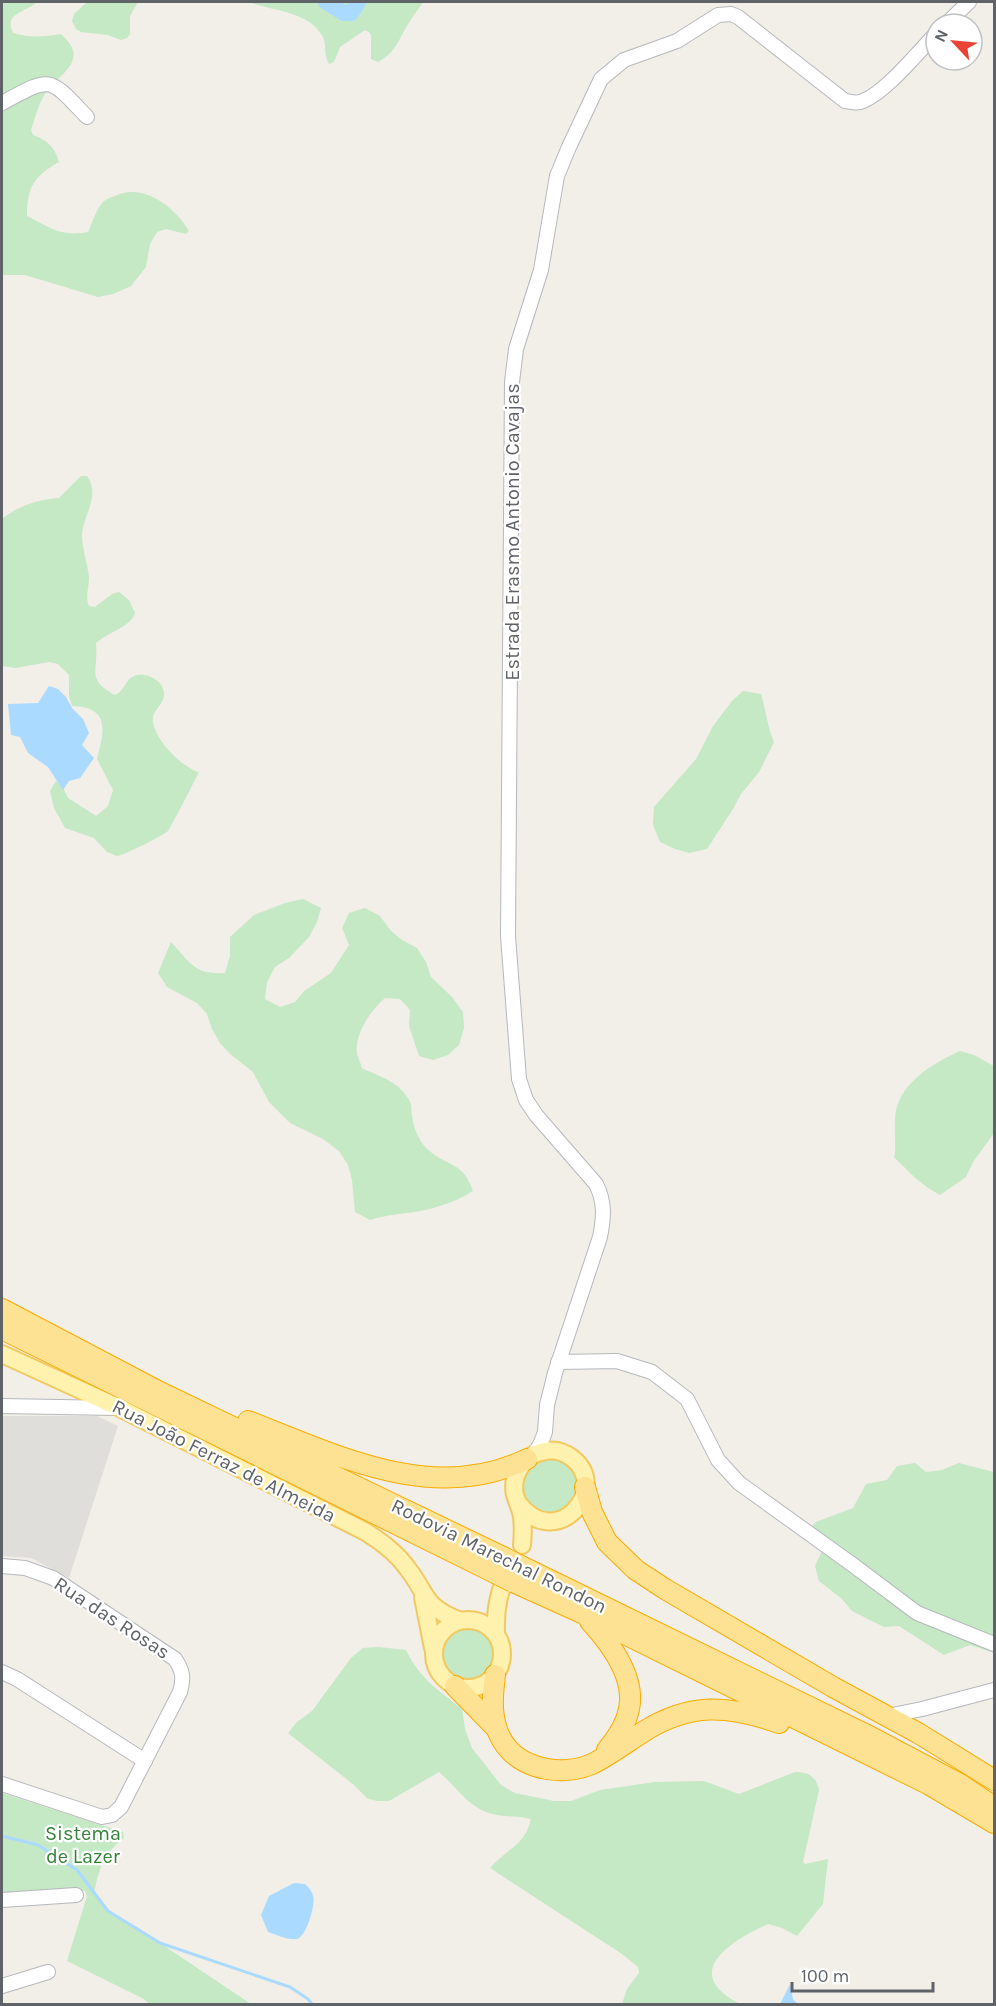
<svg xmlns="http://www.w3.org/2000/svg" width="996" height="2006" font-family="Karla,sans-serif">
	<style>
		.industrial { fill: #e0deda }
		.green { fill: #c5e8c5 }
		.water { fill: #aadaff }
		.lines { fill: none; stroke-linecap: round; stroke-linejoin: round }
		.stream { stroke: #aadaff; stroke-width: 3 }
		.river { stroke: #aadaff; stroke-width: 16 }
		.minor-casing { stroke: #b5b8bc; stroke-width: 16 }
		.major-casing { stroke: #f2c960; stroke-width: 20 }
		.highway-casing { stroke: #f9ab00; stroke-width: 22 }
		.minor { stroke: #fff; stroke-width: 14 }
		.major { stroke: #fff2af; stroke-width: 16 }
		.highway { stroke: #fde293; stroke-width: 20 }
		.highway-bridge-casing { stroke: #f9ab00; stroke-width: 22; stroke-linecap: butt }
		.highway-bridge { stroke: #fde293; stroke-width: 20 }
		.labels { text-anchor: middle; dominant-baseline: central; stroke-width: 4.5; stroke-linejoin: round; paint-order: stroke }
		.street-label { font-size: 20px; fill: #5f6368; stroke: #fff }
		.park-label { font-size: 20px; fill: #348238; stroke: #fff }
	</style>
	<rect width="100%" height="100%" fill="#f1efe8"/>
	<!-- industrial -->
	<polygon class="industrial" points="2,1416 97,1416 118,1426 69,1578 31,1558 2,1556"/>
	<!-- green -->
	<g class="green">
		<path d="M2 2H37C26 13 3 12 13 33 29 38 45 37 61 34 91 61 60 72 45 94 38 104 35 119 31 130L33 135C47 140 55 147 59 162 34 176 27 187 27 216 51 228 60 237 88 232 92 223 96 210 103 202 106 199 112 197 115 196 143 182 175 207 189 231L186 234 166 229 157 232 150 244 146 267 131 286 113 294 98 297 25 275H2Z"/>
		<polygon points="87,2 138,2 130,16 130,34 127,38 121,40 108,35 81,32 76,29 72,21 74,14"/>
		<path d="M249 2H423C419 8 414 15 410 21 399 38 396 53 378 62L371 59V35L369 32 365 30 340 47 334 62 329 64C323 54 327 46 323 37 309 11 272 11 249 2Z"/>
		<path d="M81 476H87C101 497 83 514 82 535 82 550 88 564 89 578 89 587 85 597 89 606L95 607 112 594 119 592 129 600 135 613C131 627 108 632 96 643 99 670 85 679 115 695 124 692 125 680 134 676 147 671 166 682 164 696 163 704 154 710 153 717 150 736 182 768 199 772 196 778 171 827 168 831 162 836 127 854 117 856L107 852 94 838 65 828 54 808 50 791 56 781 60 782 68 798 96 816 108 806 113 790 97 759C104 732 111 707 72 706L69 696V675L58 664 49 662 15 668 2 666V519C18 506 39 499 59 498Z"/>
		<path d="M743 691 761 694C766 710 767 726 774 742L759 772 741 794 733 809 707 849 689 853 675 849 660 842 653 825 654 807 696 759 713 726 732 701Z"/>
		<path d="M303 899 321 908 317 922 309 937 289 958 275 967 267 982 265 999 280 1007 295 1002 304 991 331 973 349 945 342 928 349 913 365 908 380 916 391 931 402 940 417 948 426 962 431 977 452 997 463 1012 464 1028 459 1045 448 1055 433 1060 419 1056 409 1026 410 1010 400 999 385 998C371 1010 354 1034 357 1054 358 1058 361 1064 362 1068 380 1077 401 1082 410 1102 412 1105 411 1111 412 1115 413 1127 419 1141 427 1149 447 1167 463 1161 473 1191 459 1200 442 1206 425 1210 407 1214 388 1214 370 1220L355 1212 352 1180 348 1165 339 1151 323 1139 290 1123 269 1102 253 1072 230 1054 220 1043 212 1029 207 1014 197 1003 167 987 158 973 171 942C190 962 194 975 225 973L230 956V937L254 915 285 903Z"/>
		<path d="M960 1051 974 1055 994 1066V1133L973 1162 966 1177 940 1195C921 1185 909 1172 894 1157L895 1153C896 1142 894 1131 895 1120 896 1084 932 1064 960 1051Z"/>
		<path d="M542 1458C569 1459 575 1465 580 1491L565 1513 540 1514C535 1511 528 1506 525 1502 514 1484 528 1467 542 1458Z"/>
		<polygon points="915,1463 926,1472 942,1470 959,1463 994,1472 994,1653 970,1645 944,1655 899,1626 884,1627 852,1611 842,1599 819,1581 815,1566 822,1551 810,1536 810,1528 816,1522 853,1508 866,1484 887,1480 897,1466"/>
		<circle cx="468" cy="1653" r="29"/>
		<path d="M379 1647 406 1650C421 1680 436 1688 462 1709L465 1729 472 1748 501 1785 515 1793 554 1801H571L600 1790 655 1782 704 1781 739 1794 795 1772C808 1772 816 1776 819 1790L803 1862 805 1864 828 1859 823 1904 797 1936 782 1928 768 1924C731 1941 679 1973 740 2004H622L627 1989 639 1973 638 1967 622 1954 490 1868C506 1849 525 1846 531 1819 515 1815 504 1818 489 1813 467 1806 456 1786 439 1772L389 1801H378L368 1799 354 1785 288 1733 297 1722 312 1711 351 1658 363 1648Z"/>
		<path d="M2 1793 123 1832 124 1838C103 1854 99 1868 94 1894L108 1911 160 1943 251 2004H149L144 1999 67 1961 87 1896 85 1891 77 1890 2 1894Z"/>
	</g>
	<!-- water -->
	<g class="water">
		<polygon points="49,686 58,689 66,697 72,708 83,719 89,733 82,745 94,758 80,778 69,781 63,790 48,767 28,753 20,737 11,735 8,704 38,703"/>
		<path d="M294 1883 305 1884C309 1888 312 1891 313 1896 316 1905 306 1937 297 1939 287 1940 277 1935 268 1932L261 1915 269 1896Z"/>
		<polygon points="790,1984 793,1999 798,2004 780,2004"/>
	</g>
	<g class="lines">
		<!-- stream -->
		<polyline class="stream" points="2,1836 38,1845 77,1870 108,1911 160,1943 290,1987 308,1999 312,2004"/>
		<!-- river -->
		<polyline class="river" points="326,2 344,13 351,13 358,2"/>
		<!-- minor casing -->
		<g class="minor-casing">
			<g id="minor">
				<polyline points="946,24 969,2"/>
				<path d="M2 103C52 76 48 76 87 117"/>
				<polyline points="558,1362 617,1361 652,1372 687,1399 718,1460 739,1483 853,1565 917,1613 994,1644"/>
				<polyline points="2,1406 116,1408"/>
				<path d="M534 1454 540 1445 545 1432 547 1405 555 1373 600 1237C604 1217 605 1202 596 1184L536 1115 526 1100 519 1079 508 936 512 382 516 349 541 270 557 176 569 147 601 79 624 60 677 41 718 15 731 14 738 17 845 101C852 102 857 104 863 101 886 92 918 52 936 34"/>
				<path d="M2 1566 25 1568 53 1578 175 1659C183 1671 184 1678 180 1692L121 1807 112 1815 102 1817 2 1784"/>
				<polyline points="2,1672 17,1679 145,1761"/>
				<polyline points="887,1716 922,1709 994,1690"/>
				<polyline points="2,1900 76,1895"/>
				<polyline points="2,1986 48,1972"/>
			</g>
		</g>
		<!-- major casing -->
		<g class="major-casing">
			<g id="major">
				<path d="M2 1354 120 1408 366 1532C382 1542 397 1553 408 1569 428 1595 423 1606 458 1620"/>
				<path d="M519 1504C556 1552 612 1489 572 1458 563 1451 552 1449 541 1452 523 1456 511 1476 515 1495 517 1502 521 1509 522 1517 523 1526 523 1535 522 1545"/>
				<polyline points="423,1597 433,1648"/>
				<circle cx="468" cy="1654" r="34"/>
				<path d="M496 1633C495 1608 499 1590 510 1568"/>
			</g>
		</g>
		<!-- highway casing -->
		<g class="highway-casing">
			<g id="highway">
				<polyline points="2,1309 160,1392 503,1557"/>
				<polyline points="2,1329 495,1573"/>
				<path d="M248 1421C336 1455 434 1505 527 1459"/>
				<polyline points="585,1487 592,1512 607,1542 636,1570 665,1589 833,1687 918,1733 994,1780"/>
				<polyline points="521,1566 871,1737 960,1784 994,1807"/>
				<polyline points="513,1582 584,1614 928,1784 994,1823"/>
				<path d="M590 1621C610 1643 636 1677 629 1709 626 1725 617 1738 607 1750"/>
				<path d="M495 1675C493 1692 491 1709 496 1726 507 1767 557 1779 592 1764 610 1755 626 1743 643 1732 690 1702 728 1705 779 1723"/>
				<polyline points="455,1686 496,1728"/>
			</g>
		</g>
		<!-- minor -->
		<use href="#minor" class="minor"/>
		<!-- major -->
		<use href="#major" class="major"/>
		<!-- highway -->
		<use href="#highway" class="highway"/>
		<!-- highway-bridge casing -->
		<g class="highway-bridge-casing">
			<g id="highway-bridge">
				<polyline points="503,1557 521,1566"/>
				<polyline points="495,1573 513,1582"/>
			</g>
		</g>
		<!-- highway-bridge -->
		<use href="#highway-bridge" class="highway-bridge"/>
	</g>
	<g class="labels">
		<!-- street labels -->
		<g class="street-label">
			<text transform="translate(512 532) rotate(-90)">Estrada Erasmo Antonio Cavajas</text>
			<text transform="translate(224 1461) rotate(27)">Rua João Ferraz de Almeida</text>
			<text transform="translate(499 1556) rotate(26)">Rodovia Marechal Rondon</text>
			<text transform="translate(112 1618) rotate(33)">Rua das Rosas</text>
		</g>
		<!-- park labels -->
		<g class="park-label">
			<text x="83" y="1833">Sistema<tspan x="83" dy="23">de Lazer</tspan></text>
		</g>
	</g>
	<!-- border -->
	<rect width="996" height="2006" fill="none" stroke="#5f6368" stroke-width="6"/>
	<!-- north arrow -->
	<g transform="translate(954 42) rotate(296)"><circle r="28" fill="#ffffff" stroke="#bfc1c3" stroke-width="1.5"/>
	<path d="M0-4.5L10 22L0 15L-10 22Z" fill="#ea4335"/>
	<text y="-9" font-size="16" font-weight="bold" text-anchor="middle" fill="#5f6368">N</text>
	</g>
	<!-- scale -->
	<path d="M792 1982v9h141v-9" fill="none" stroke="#5f6368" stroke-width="3"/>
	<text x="801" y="1982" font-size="18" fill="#5f6368" stroke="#ffffff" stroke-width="4.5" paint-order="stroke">100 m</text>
</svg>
